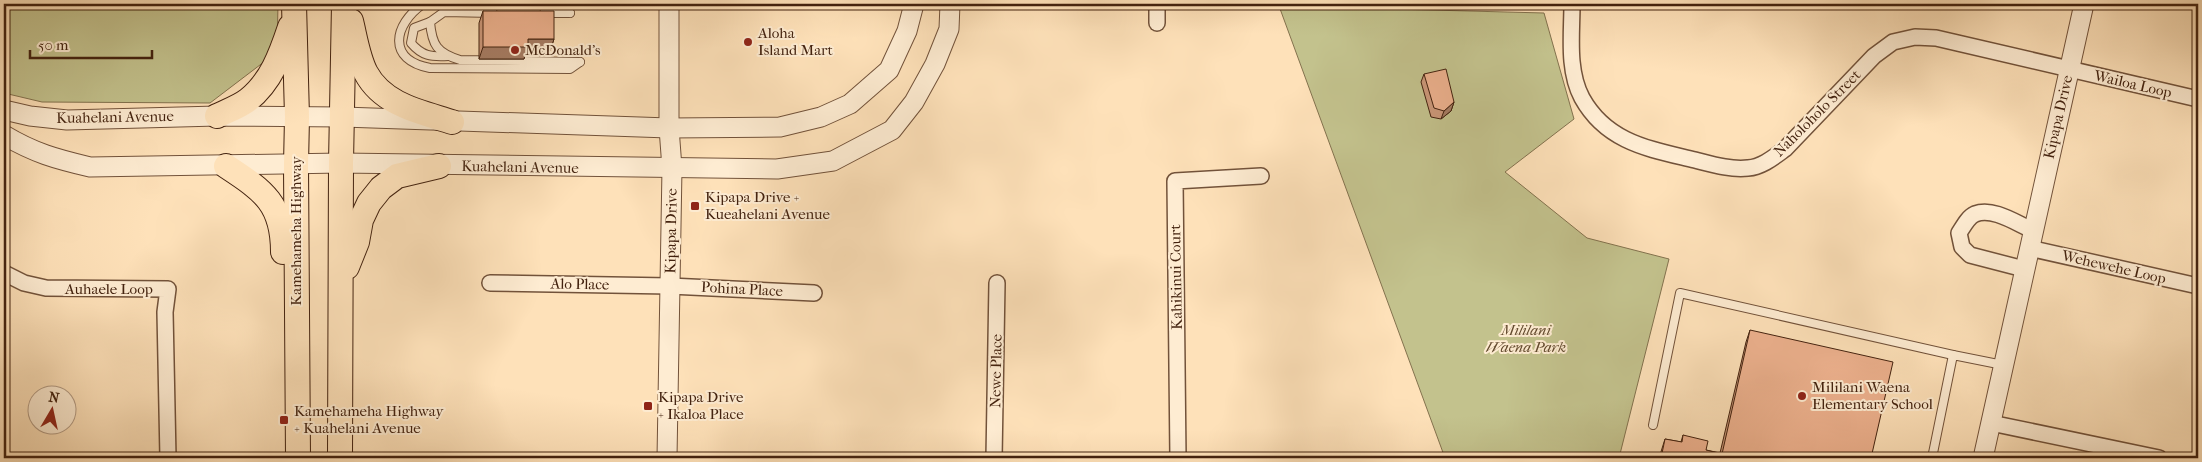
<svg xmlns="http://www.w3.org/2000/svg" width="2202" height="462" font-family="'IM FELL French Canon',serif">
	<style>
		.green { fill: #c3c28d; stroke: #83724e }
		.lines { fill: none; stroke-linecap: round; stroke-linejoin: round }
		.service-casing { stroke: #72523a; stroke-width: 10 }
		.minor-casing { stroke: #72523a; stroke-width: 18 }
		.tertiary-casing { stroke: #72523a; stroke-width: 21 }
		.primary-casing { stroke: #43220f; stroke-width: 26 }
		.service { stroke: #feecd2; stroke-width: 8 }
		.minor { stroke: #feecd2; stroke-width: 15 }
		.tertiary { stroke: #feecd2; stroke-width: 19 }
		.primary { stroke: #fee1b9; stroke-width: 24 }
		.wall { fill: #cc987a; stroke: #43220f }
		.shaded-wall { fill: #a67c63; stroke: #43220f }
		.building { fill: #edb18e; stroke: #43220f }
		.poi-dot { fill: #8f2418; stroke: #feecd2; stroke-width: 2 }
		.labels { text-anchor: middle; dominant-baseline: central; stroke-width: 4; stroke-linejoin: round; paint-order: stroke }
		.poi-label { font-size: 15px; fill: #43220f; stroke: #feecd2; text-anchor: start }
		.street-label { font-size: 15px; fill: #43220f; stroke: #feecd2 }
		.park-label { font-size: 15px; font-style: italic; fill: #634a2e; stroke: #feecd2 }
	</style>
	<rect width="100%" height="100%" fill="#fee1b9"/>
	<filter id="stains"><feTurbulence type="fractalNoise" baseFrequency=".004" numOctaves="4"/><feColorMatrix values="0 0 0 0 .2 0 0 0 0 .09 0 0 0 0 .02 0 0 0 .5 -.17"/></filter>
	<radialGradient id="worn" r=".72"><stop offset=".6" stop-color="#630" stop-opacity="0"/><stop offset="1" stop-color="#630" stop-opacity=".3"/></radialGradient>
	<!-- green -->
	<g class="green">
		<polygon points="4,4 278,4 277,52 210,103 42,102 4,93"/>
		<polygon points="1279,6 1544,13 1574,119 1505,172 1587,238 1669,259 1619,458 1445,458"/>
	</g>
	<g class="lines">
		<!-- service casing -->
		<g class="service-casing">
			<g id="service">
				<path d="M423 4C393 25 387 60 430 68L570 69 580 62"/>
				<polyline points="559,4 570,13"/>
				<path d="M493 13 444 12 430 22C432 45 437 53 460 60L580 62"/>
				<polyline points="544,13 570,13"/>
				<path d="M430 22 414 28 411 43C422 56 431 57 448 56"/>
				<polyline points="1653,425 1680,293 1953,355"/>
				<polyline points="1932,458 1953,355 2003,365"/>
			</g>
		</g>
		<!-- minor casing -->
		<g class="minor-casing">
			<g id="minor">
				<path d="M1572 4C1572 34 1567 70 1582 98 1607 143 1650 149 1695 160 1711 164 1730 170 1748 168 1762 167 1774 157 1785 149L1874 56 1893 42 1915 37 1936 38 2198 99"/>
				<polyline points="1157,23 1157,4"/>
				<polyline points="2029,248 2198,286"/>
				<path d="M2024 269 1970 255 1962 247 1959 233C1963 227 1968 217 1975 214 1993 207 2016 223 2032 230"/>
				<polyline points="4,273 24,283 46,288 168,289 165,312 168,458"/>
				<polyline points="490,283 670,286 814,293"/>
				<polyline points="1991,423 2159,458"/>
				<polyline points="994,458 997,283"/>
				<polyline points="1178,458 1175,181 1261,176"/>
			</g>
		</g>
		<!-- tertiary casing -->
		<g class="tertiary-casing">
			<g id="tertiary">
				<polyline points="4,110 30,116 67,120 217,116 343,117 669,128 780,127 821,117 850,104 889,70 907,31 914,4"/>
				<path d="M4 135C34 153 56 159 90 167L341 163 777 169 833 161 892 130 914 102 935 64 949 29 950 4"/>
				<polyline points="667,458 672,168 669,128 669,4"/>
				<polyline points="1983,458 2084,4"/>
			</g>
		</g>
		<!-- primary casing -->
		<g class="primary-casing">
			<g id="primary">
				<polyline points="294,4 297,117 296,165 298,458"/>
				<path d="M351 21C355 37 358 58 366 73 383 105 421 112 452 122"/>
				<path d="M217 116C227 111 239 107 248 100 271 82 281 54 290 27"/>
				<path d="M226 166C264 191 283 204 283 252"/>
				<polyline points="347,267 357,242 361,220 369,203 381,188 397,176 439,166"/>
				<polyline points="340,458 341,163 344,4"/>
			</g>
		</g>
		<!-- service -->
		<use href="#service" class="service"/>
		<!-- minor -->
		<use href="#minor" class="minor"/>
		<!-- tertiary -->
		<use href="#tertiary" class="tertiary"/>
		<!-- primary -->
		<use href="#primary" class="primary"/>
	</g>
	<!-- wall -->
	<g class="wall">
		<polygon points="483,11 554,39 550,51 526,52 524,59 479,59 479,23"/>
		<polygon points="1424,74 1454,102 1451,111 1441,119 1431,117 1421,82"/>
		<polygon points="1750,330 1871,458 1659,458 1665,439 1681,442 1683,435 1706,450 1720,453 1746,342"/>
	</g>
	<!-- shaded-wall -->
	<g class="shaded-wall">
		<polygon points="528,39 554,39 550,51 526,52 524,59 479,59 483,47"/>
		<polygon points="1454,102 1451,111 1441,119 1444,111"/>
	</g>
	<!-- building -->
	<g class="building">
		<polygon points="483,11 554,11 554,39 528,39 528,47 483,47"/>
		<polygon points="1446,69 1454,102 1444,111 1434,108 1424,74"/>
		<polygon points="1750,330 1893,362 1871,458 1661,458 1665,439 1682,442 1683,435 1708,441 1706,450 1722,454"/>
	</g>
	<!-- markers -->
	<g class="poi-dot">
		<circle cx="748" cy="42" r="5"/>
		<circle cx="515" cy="50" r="5"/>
		<rect x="690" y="201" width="10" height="10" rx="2.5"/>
		<circle cx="1802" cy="396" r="5"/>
		<rect x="643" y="401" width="10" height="10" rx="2.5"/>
		<rect x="279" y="415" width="10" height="10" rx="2.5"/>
	</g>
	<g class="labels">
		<!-- poi labels -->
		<g class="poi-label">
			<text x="758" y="33">Aloha<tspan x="758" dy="17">Island Mart</tspan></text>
			<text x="525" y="50">McDonald's</text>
			<text x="705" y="197">Kipapa Drive +<tspan x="705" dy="17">Kueahelani Avenue</tspan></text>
			<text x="1812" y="387">Mililani Waena<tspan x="1812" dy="17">Elementary School</tspan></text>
			<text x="658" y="397">Kipapa Drive<tspan x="658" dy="17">+ Ikaloa Place</tspan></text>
			<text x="294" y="411">Kamehameha Highway<tspan x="294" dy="17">+ Kuahelani Avenue</tspan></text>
		</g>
		<!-- street labels -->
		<g class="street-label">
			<text transform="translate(2133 84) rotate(13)">Wailoa Loop</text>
			<text transform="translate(1817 113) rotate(-45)">Naholoholo Street</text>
			<text transform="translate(115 117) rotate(-1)">Kuahelani Avenue</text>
			<text transform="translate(2058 117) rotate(-77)">Kipapa Drive</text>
			<text transform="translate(520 167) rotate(1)">Kuahelani Avenue</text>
			<text transform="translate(296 231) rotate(-90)">Kamehameha Highway</text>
			<text transform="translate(671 231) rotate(-89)">Kipapa Drive</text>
			<text transform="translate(2114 267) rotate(13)">Wehewehe Loop</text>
			<text transform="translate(1176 277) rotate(-91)">Kahikinui Court</text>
			<text transform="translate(580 284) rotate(1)">Alo Place</text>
			<text x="109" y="289">Auhaele Loop</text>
			<text transform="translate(742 289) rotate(3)">Pohina Place</text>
			<text transform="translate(996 371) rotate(-89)">Newe Place</text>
		</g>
		<!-- park labels -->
		<g class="park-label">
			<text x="1526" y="330">Mililani<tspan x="1526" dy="17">Waena Park</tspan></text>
		</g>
	</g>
	<!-- margin -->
	<rect width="2202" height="462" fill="none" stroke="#fee1b9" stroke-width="20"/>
	<rect x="5" y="5" width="2192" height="452" fill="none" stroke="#43220f" stroke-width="2.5"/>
	<rect x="10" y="10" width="2182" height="442" fill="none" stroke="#43220f"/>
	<!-- north arrow -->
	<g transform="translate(52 410) rotate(9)"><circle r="24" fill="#feecd2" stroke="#b39b84"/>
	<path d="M0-4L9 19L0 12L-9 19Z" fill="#8f2418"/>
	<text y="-8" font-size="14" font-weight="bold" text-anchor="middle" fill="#43220f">N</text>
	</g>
	<!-- scale -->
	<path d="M30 50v8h122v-8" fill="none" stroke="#43220f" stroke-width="2.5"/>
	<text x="38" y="50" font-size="15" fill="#43220f" stroke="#feecd2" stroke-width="4" paint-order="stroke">50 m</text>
	<rect width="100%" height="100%" filter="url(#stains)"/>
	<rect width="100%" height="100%" fill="url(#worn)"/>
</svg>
